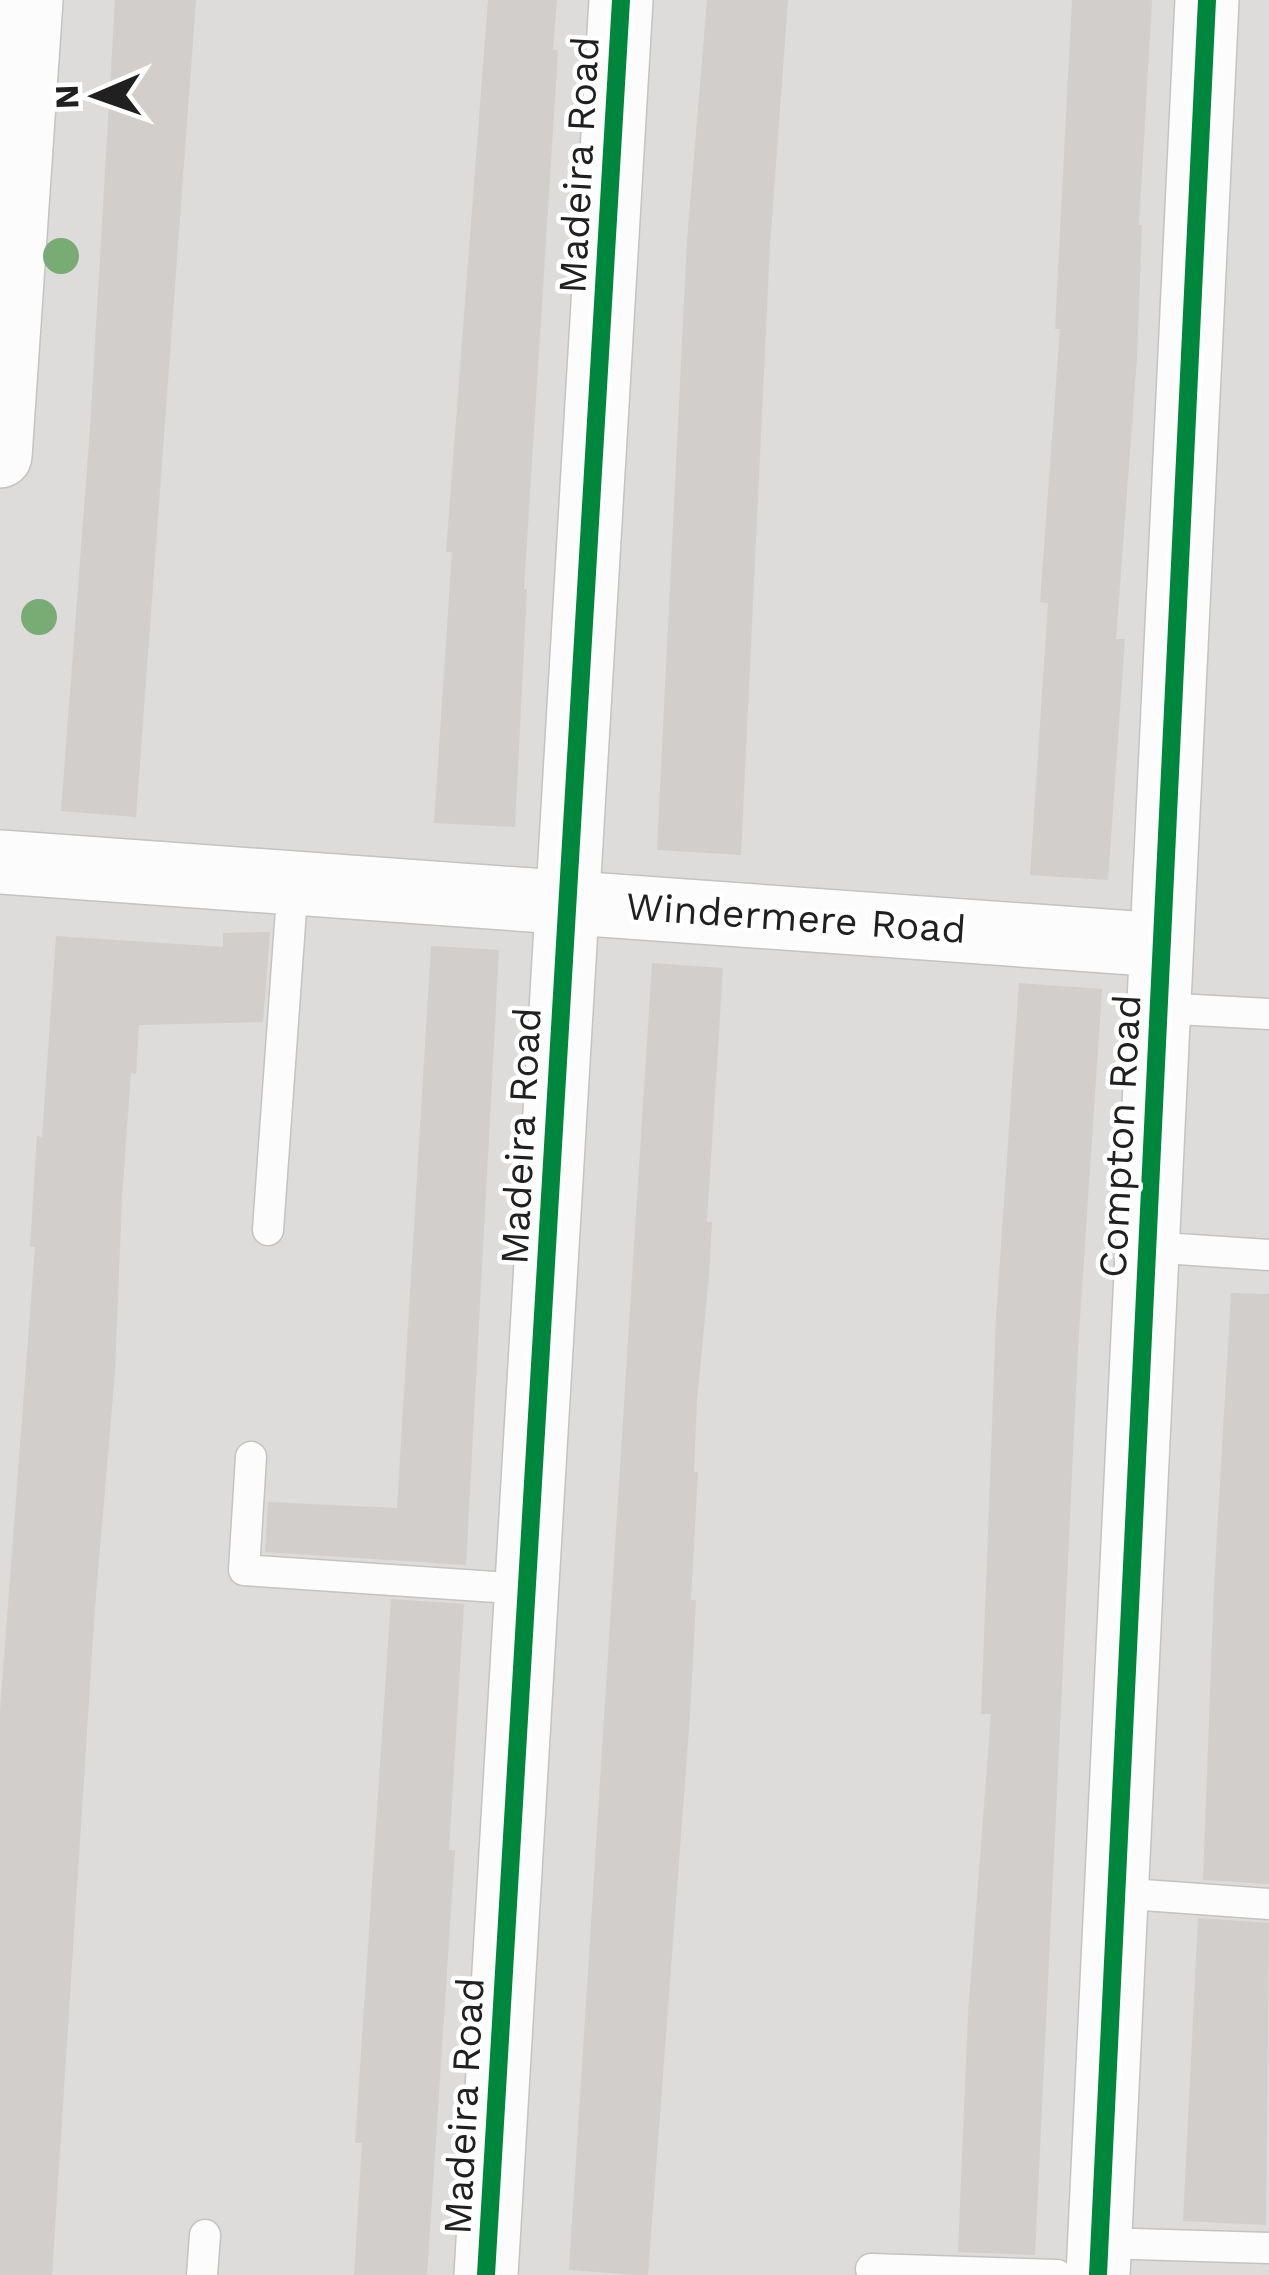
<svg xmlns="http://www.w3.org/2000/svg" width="1269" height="2275" font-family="'Work Sans',sans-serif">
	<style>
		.residential { fill: #dddcda }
		.building { fill: #d1cecc }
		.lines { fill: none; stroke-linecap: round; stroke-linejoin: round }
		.service-casing { stroke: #c4c3c1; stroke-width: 33 }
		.minor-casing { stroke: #c4c3c1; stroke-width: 66 }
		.service { stroke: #fcfcfc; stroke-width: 30 }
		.minor { stroke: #fcfcfc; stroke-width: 63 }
		.cycleway-casing { stroke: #fff; stroke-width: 26 }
		.cycleway { stroke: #00873e; stroke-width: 18 }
		.tree { fill: #78ac74 }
		.labels { text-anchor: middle; stroke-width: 9; stroke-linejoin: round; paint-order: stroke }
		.street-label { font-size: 39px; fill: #202020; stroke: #fff }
	</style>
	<rect width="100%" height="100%" fill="#eeece9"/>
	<path class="residential" d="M0,0H1269V2275H0Z"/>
	<path class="building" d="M115,0H196L136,817L61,811L90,429Z
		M488,0H557L553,50H558L524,589H527L515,827L434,823L452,552H446Z
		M707,0H788L770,245L741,855L657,850L687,240Z
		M1072,0H1152L1139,225H1142L1137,358L1116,639H1125L1108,880L1030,875L1048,603L1040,602L1060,329H1055Z
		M270,932L263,1022L139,1025L136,1074L131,1073L122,1197L115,1372L95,1607L52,2275H0V1711L35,1247H30L37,1136L42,1137L56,936L223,947V933Z
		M431,946L499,950L466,1565L265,1552L268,1502L397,1508Z
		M652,963L723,968L707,1222H712L709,1275L697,1401L694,1472H698L691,1600H696L690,1715L648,2275H638L569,2270Z
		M1019,983L1102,989L1078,1348L1035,2255L958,2252L968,2014L991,1714H981L987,1560L996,1318Z
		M1231,1293L1269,1294V1884L1203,1880L1214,1586Z
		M391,1599L464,1604L449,1850H455L427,2275H354L362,2143H355Z
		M1198,1918L1269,1923L1266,2225L1183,2221Z"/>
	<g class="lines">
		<g class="service-casing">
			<path id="service" d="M1158,1008L1269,1014
				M268,1230L293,882
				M1147,1247L1269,1255
				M251,1457L244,1570L526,1589
				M1116,1893L1269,1904
				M1100,2243L1269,2248
				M871,2269L1057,2275
				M202,2275L205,2235"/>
		</g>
		<g class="minor-casing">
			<path id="minor" d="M0,456L31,0
				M0,862L1161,945
				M486,2275L621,0
				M1098,2275L1207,0"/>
		</g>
		<use href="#service" class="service"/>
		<use href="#minor" class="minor"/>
		<g class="cycleway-casing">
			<path id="cycleway" d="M486,2275L621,0
				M1098,2275L1207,0"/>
		</g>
		<use href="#cycleway" class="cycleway"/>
	</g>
	<g class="tree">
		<circle cx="61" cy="256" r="18"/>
		<circle cx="39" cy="617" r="18"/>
	</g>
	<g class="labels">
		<g class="street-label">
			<text transform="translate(578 165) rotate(-87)" y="14">Madeira Road</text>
			<text transform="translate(796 917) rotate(4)" y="14">Windermere Road</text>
			<text transform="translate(520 1136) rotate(-87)" y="14">Madeira Road</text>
			<text transform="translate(1119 1136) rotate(-87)" y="14">Compton Road</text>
			<text transform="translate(463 2106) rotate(-87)" y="14">Madeira Road</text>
		</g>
	</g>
	<g transform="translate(96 96) rotate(268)" stroke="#ffffff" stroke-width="9" paint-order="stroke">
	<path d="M0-9L21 45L0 30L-21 45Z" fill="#202020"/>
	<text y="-18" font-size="33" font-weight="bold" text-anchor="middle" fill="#202020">N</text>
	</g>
</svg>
